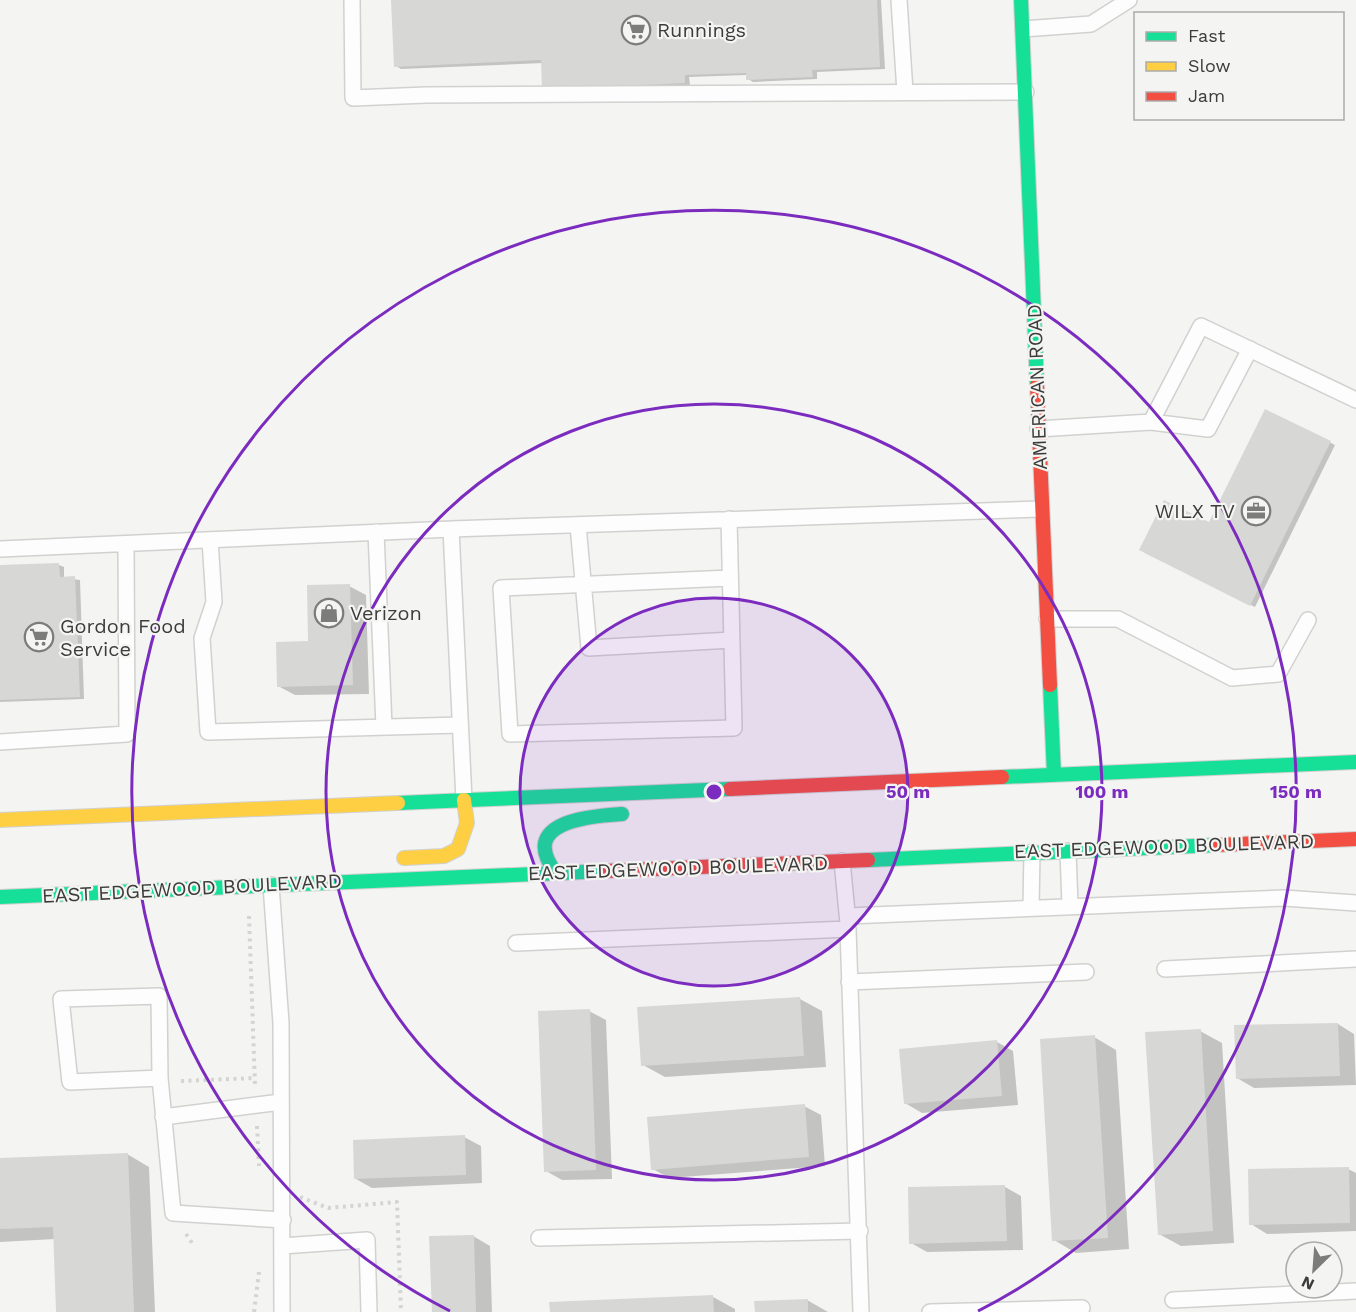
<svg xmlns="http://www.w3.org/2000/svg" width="1356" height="1312" font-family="'Work Sans',sans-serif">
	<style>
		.shadow { fill: #0003 }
		.building { fill: #d7d7d5 }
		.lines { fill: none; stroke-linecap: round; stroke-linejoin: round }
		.lane-casing { stroke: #d1d1d0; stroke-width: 18 }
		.fast-casing { stroke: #d1d1d0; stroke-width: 16 }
		.slow-casing { stroke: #d1d1d0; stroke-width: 16 }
		.jam-casing { stroke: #d1d1d0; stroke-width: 16 }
		.path { stroke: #d4d4d3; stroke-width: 4; stroke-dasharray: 3 4.5; stroke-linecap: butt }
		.lane { stroke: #fdfdfd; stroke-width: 15 }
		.fast { stroke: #16e098; stroke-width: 14 }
		.slow { stroke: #ffcf43; stroke-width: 14 }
		.jam { stroke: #f24e42; stroke-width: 14 }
		.ring { fill: none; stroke: #7b2cbf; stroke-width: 3 }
		.labels { text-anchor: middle; stroke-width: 4.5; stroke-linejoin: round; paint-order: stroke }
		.poi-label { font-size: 20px; fill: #3c3c3b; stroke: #f4f5f2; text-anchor: start }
		.street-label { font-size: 20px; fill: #3c3c3b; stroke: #f4f5f2 }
		.centre { fill: #7b2cbf; stroke: #f4f5f2; stroke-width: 3 }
		.ring-label { font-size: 18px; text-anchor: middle; font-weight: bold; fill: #7b2cbf; stroke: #f4f5f2; stroke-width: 4.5; stroke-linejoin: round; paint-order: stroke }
	</style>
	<rect width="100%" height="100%" fill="#f4f4f3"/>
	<path class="shadow" d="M393,0H881L885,69L817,72V79L753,82L748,79L747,75L689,77L690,85L549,92L543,63L401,69L396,66Z
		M1266,411L1335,445L1255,607L1145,553L1210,524Z
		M59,565L64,567V578L80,580L84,699L0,702V567Z
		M349,586L366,595L369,694L295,695L278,686Z
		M800,999L822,1011L826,1067L665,1077L643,1065Z
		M589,1011L606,1020L612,1179L562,1180L546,1171Z
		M1338,1024L1354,1034L1356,1085L1254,1088L1237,1078Z
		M1200,1031L1222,1043L1234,1243L1181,1246L1159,1234Z
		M1094,1037L1116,1050L1129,1249L1076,1253L1054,1240Z
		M997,1042L1013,1051L1018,1105L922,1113L905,1103Z
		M804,1106L821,1115L825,1166L669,1178L653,1169Z
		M464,1137L481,1146L482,1183L372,1188L356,1179Z
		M127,1154L149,1167L155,1312H58L55,1239L0,1242V1159Z
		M1348,1169L1356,1173V1231L1267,1234L1251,1224Z
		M1005,1187L1021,1196L1023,1250L927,1252L911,1243Z
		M473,1236L490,1246L492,1312H433Z
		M713,1297L735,1309V1312H551V1304Z
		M807,1300L828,1312H756Z"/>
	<path class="building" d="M391,0H877L880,67L812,70L813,77L746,80V73L685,75V83L542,90L541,60L394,67Z
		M1265,409L1331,441L1250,606L1139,550L1164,500L1209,522Z
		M59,563L60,577L75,576L80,697L0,700V565Z
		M350,584L353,685L277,687L276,642L308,641L307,585Z
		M800,997L804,1056L641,1066L637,1007Z
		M590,1009L596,1170L544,1172L538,1011Z
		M1338,1023L1340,1076L1236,1079L1234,1025Z
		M1201,1029L1213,1231L1158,1235L1145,1032Z
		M1095,1035L1108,1238L1052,1241L1040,1039Z
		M997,1040L1002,1096L904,1104L899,1049Z
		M805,1104L809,1157L651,1170L647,1117Z
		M465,1135L466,1175L354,1179L353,1140Z
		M128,1153L134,1312H56L53,1227L0,1229V1158Z
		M1349,1167L1350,1223L1249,1225L1248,1169Z
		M1005,1185L1007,1241L909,1244L908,1187Z
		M474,1235L476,1312H432L429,1236Z
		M713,1295L714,1312H550L549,1302Z
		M808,1299V1312H755L754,1301Z"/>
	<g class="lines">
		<g class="lane-casing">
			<path id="lane" d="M352,0L353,98L426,95L1026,92
				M899,0L905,92
				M1023,29L1091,24L1129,0
				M1151,422L1208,429L1250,349
				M1038,429L1151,422L1201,326L1356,400
				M729,519L734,728L510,734L501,588L730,578
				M578,525L589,648L732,640
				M451,529L464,800
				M376,532L384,727
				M210,540L214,602L202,638L208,732L460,725
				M0,549L451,529L1041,509
				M1047,619H1118L1232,678L1278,674L1308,620
				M0,742L127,734L126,544
				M1068,851L1070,905
				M842,861L848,923
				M271,885L281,1023L282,1312
				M1031,907L1032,852
				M848,916L1284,898L1356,903
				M516,943L848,929L861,1312
				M1165,969L1356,959
				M849,982L1086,972
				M160,1078L70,1082L61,999L159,996L160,1078L173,1213L283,1220
				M163,1117L281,1102
				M539,1238L860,1231
				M282,1246L367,1240L369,1312
				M1173,1300L1356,1291
				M930,1312L1082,1308"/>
		</g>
		<g class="fast-casing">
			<path id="fast" d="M1021,0L1037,385
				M1050,685L1054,775
				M1002,777L1356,762
				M398,803L730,789
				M868,860L1217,845
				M556,873C517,822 589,816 622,814
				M0,897L606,871"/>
		</g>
		<g class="slow-casing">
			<path id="slow" d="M0,820L398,803
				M404,858L444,856L458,849L467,823L464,800"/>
		</g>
		<g class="jam-casing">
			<path id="jam" d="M1037,385L1050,685
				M730,789L1002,777
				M1217,845L1356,839
				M606,871L868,860"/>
		</g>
		<path class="path" d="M249,916L255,1085
			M181,1081L255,1078
			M257,1126L259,1166
			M300,1197L328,1208L397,1202L401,1312
			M186,1234L194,1246
			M254,1312L259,1272"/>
		<use href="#lane" class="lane"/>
		<use href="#fast" class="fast"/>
		<use href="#slow" class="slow"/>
		<use href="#jam" class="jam"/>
	</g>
	<circle cx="714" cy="792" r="194" fill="#7b2cbf" fill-opacity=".12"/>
	<g class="ring">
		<circle cx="714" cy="792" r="194"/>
		<circle cx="714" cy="792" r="388"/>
		<path d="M450 1311A582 582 0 1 1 978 1311"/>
	</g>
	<defs>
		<g id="supermarket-ring" transform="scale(1.5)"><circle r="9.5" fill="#f4f5f2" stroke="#7c7c7b" stroke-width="1.5"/><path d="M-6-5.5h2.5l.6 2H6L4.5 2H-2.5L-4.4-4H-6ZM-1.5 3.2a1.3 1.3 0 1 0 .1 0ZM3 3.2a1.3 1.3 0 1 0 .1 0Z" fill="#7c7c7b"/></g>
		<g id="office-ring" transform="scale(1.5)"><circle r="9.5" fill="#f4f5f2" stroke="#7c7c7b" stroke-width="1.5"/><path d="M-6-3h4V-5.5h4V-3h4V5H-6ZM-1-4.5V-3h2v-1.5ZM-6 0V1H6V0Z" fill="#7c7c7b"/></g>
		<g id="shop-ring" transform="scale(1.5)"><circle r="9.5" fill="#f4f5f2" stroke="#7c7c7b" stroke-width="1.5"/><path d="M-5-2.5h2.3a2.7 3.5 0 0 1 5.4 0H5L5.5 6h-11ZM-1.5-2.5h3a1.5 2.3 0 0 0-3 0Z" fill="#7c7c7b"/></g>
	</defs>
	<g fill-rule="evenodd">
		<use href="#supermarket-ring" x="636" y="30"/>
		<use href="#office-ring" x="1256" y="511"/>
		<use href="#shop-ring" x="329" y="613"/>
		<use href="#supermarket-ring" x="39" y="637"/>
	</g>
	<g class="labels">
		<g class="poi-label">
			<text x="657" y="37">Runnings</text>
			<text x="1235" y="518" text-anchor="end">WILX TV</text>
			<text x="350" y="620">Verizon</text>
			<text x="60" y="633">Gordon Food<tspan x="60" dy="23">Service</tspan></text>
		</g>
		<g class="street-label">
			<text transform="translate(1037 387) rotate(-92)" y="7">AMERICAN ROAD</text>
			<text transform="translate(1164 846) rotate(-2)" y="7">EAST EDGEWOOD BOULEVARD</text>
			<text transform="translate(678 868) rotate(-2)" y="7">EAST EDGEWOOD BOULEVARD</text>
			<text transform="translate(192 888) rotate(-3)" y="7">EAST EDGEWOOD BOULEVARD</text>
		</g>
	</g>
	<circle cx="714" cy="792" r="9" class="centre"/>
	<g class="ring-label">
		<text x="908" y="798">50 m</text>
		<text x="1102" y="798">100 m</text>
		<text x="1296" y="798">150 m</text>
	</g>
	<rect x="1134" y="12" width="210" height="108" fill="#f4f5f2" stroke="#aaaba9" stroke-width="1.5"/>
	<rect x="1146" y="32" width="30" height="9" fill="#16e098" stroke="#aaaba9" stroke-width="1.5"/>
	<text x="1188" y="42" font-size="18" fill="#3c3c3b">Fast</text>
	<rect x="1146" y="62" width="30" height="9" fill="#ffcf43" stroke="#aaaba9" stroke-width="1.5"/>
	<text x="1188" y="72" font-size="18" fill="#3c3c3b">Slow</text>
	<rect x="1146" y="92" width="30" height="9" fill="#f24e42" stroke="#aaaba9" stroke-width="1.5"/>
	<text x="1188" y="102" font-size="18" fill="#3c3c3b">Jam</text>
	<g transform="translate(1314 1270) rotate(205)"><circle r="28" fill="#f4f5f2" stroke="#aaaba9" stroke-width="1.5"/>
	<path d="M0-4.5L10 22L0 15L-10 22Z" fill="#7c7c7b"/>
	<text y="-9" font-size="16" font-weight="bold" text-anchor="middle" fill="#3c3c3b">N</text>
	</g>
</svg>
